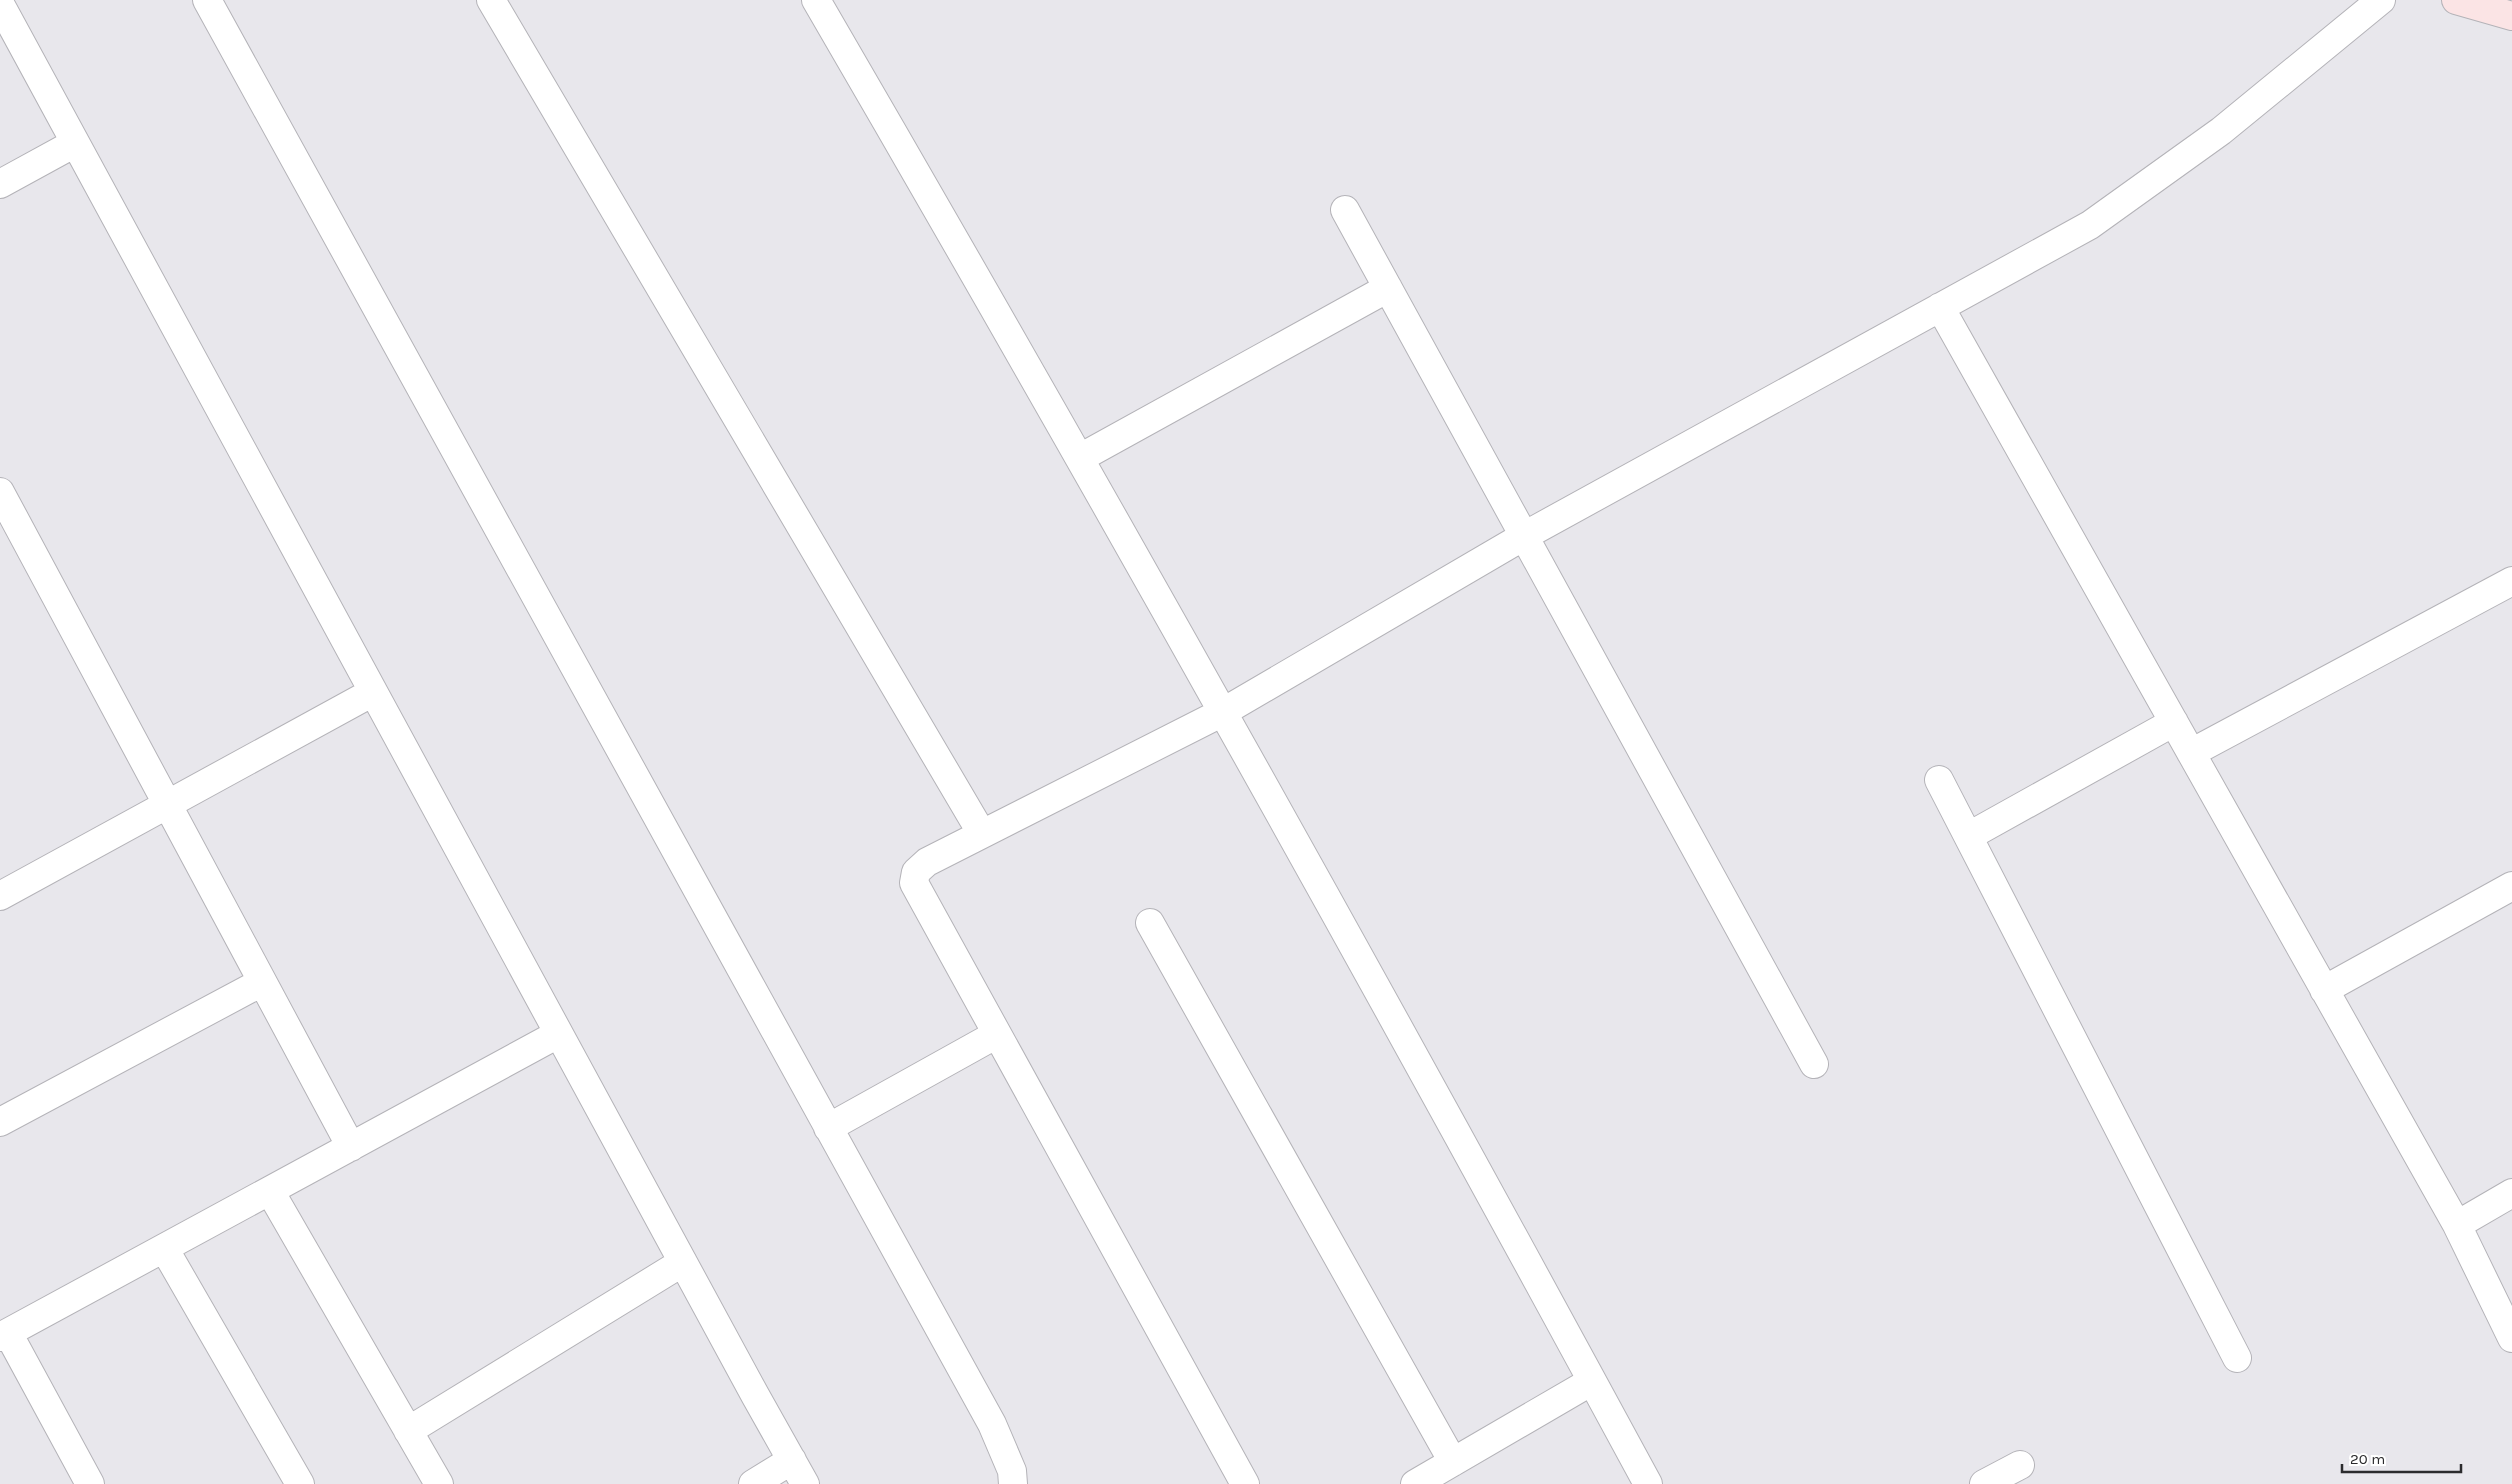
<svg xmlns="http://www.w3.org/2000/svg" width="2512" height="1484" font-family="Karla,sans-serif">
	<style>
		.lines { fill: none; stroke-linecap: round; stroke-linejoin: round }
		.minor-casing { stroke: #b4b3b8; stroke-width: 30 }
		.secondary-casing { stroke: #b4b3b8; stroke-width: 30 }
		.minor { stroke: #fff; stroke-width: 28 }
		.secondary { stroke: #fbe4e5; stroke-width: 28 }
	</style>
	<rect width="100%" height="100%" fill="#e8e7ec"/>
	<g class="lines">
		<g class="minor-casing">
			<path id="minor" d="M207,0L992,1424L1012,1471L1013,1484
				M491,0L982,834
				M816,0C1101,490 1378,985 1648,1484
				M0,4L755,1395L805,1484
				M0,184L75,143
				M1345,210L1814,1064
				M1940,307L2457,1225L2512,1338
				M1080,458L1388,288
				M0,492L351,1147
				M2191,753L2512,581
				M1939,780L2237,1358
				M1969,836L2174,722
				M0,896L373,692
				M1150,923L1453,1462
				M2324,990L2512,886
				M0,1122L262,982
				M828,1128L997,1034
				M270,1191L439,1484
				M2457,1225L2512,1193
				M164,1248L300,1484
				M8,1333L90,1484
				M0,1337L558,1034
				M408,1431L683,1262
				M753,1484L792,1460
				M1245,1484L914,883L916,872L927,862L1223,712L1524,536L2090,225L2221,131L2381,0
				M1415,1484L1592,1381
				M1984,1484L2020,1465"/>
		</g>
		<g class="secondary-casing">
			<path id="secondary" d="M2456,0L2512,16"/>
		</g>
		<use href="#minor" class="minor"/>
		<use href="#secondary" class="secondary"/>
	</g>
	<path d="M2342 1464v8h119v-8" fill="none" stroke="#2b2b2d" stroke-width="2.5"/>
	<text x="2350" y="1464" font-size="15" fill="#2b2b2d" stroke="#ffffff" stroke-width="4" paint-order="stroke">20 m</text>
</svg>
